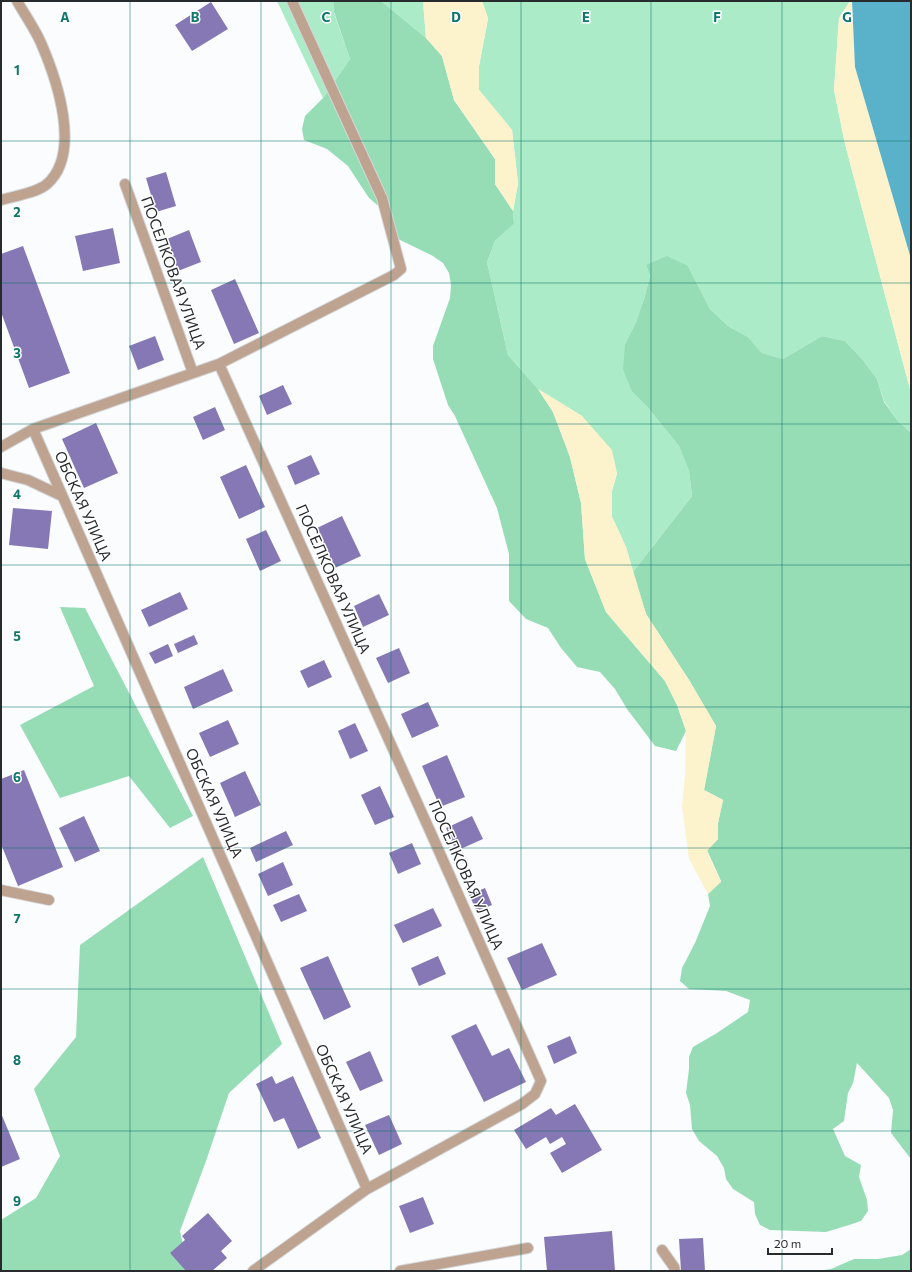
<svg xmlns="http://www.w3.org/2000/svg" width="912" height="1272" font-family="Commissioner,sans-serif">
	<style>
		.green { fill: #acebc7 }
		.forest { fill: #96ddb5 }
		.sand { fill: #fcf2cc }
		.water { fill: #59b2c9 }
		.building { fill: #8678b4 }
		.lines { fill: none; stroke-linecap: round; stroke-linejoin: round }
		.service-casing { stroke: #d4d6d9; stroke-width: 12 }
		.minor-casing { stroke: #d4d6d9; stroke-width: 12 }
		.service { stroke: #bea490; stroke-width: 10 }
		.minor { stroke: #bea490; stroke-width: 10 }
		.grid { fill: none; stroke: #0f766e; stroke-width: 1; stroke-opacity: 0.55 }
		.labels { text-anchor: middle; stroke-width: 3; stroke-linejoin: round; paint-order: stroke }
		.street-label { font-size: 15px; fill: #282b2e; stroke: #fff }
		.grid-label { font-size: 13px; text-anchor: middle; font-weight: bold; fill: #0f766e; stroke: #fff; stroke-width: 3; stroke-linejoin: round; paint-order: stroke }
	</style>
	<rect width="100%" height="100%" fill="#fafcfe"/>
	<path class="green" d="M277,1H333L334,13L350,59L323,98Z
		M381,1H423L426,38Z
		M482,1H850L839,18L834,90L845,144L911,393V433L898,421L884,401L877,379L863,360L845,341L822,336L783,359L762,353L748,337L728,326L710,309L688,266L646,265L650,276L644,299L636,322L625,344L632,392L649,409L679,446L689,471L692,496L633,572L626,547L612,517V491L617,473L582,416L538,389L508,355L487,262L495,241L514,224L513,211L518,183L512,130L479,90V66L488,19Z"/>
	<path class="forest" d="M333,1H381L426,38L442,56L454,100L495,159V184L513,211L514,224L495,241L487,262L508,355L538,389L553,412L570,457L581,503L585,559L606,612L665,681L677,705L686,731L676,751L655,746L627,709L615,689L600,672L577,667L561,648L548,628L526,619L509,601V554L497,508L455,416L448,405L433,359V346L450,298L451,285L449,273L443,263L433,256L396,238L388,214L369,198L348,166L327,149L304,140L302,129L305,116L323,98L350,59L334,12Z
		M667,256L688,266L710,309L728,326L748,337L762,353L783,359L822,336L845,341L863,360L877,379L884,402L898,421L911,433V1159L891,1133L893,1110L889,1098L857,1063L853,1083L848,1093L844,1121L833,1129L845,1156L861,1165L859,1177L867,1200L868,1211L861,1221L849,1225L826,1232L770,1230L760,1225L755,1214L754,1202L733,1189L726,1179L724,1168L717,1156L699,1141L692,1129L690,1105L686,1093L689,1069V1057L693,1047L717,1033L748,1012L750,1000L726,991L689,989L680,981L682,968L695,943L710,906L708,894L721,881L707,850L718,839V823L723,800L704,790L716,726L689,680L646,614L633,572L692,496L689,471L679,446L649,409L632,392L623,369L625,344L636,322L644,299L650,276L646,265Z
		M60,607L85,608L193,816L170,828L129,776L60,798L20,725L94,686Z
		M203,857L282,1044L229,1093L206,1161L180,1231L189,1271H1V1220L36,1198L60,1156L34,1089L76,1037L80,945Z
		M911,1249V1271H817L831,1269L854,1259H878L902,1255Z"/>
	<path class="sand" d="M423,1H482L488,18L479,66V90L512,130L518,183L513,211L495,184V159L454,100L442,56L426,38Z
		M850,1H852L855,67L911,259V393L845,144L834,90L839,18Z
		M538,389L582,416L612,450L617,473L612,491V517L626,547L646,614L689,680L716,726L704,790L723,800L718,823V839L707,851L721,882L708,894L689,859L682,807L685,775L686,731L677,705L665,681L606,612L585,559L581,503L570,457L553,412Z"/>
	<path class="water" d="M852,1H911V259L855,67Z"/>
	<path class="building" d="M211,2L228,29L192,51L175,25Z
		M166,172L176,206L156,212L146,178Z
		M113,228L120,263L83,271L75,236Z
		M189,230L201,262L178,271L167,239Z
		M23,246L70,373L29,388L1,312V254Z
		M235,279L259,333L234,344L211,290Z
		M155,336L164,360L138,370L129,346Z
		M283,385L292,404L267,415L259,396Z
		M215,407L225,430L203,440L193,417Z
		M96,423L118,473L84,488L62,439Z
		M311,455L320,474L295,485L287,466Z
		M246,465L265,507L239,519L220,477Z
		M13,508L52,511L48,549L9,545Z
		M342,516L361,556L335,568L317,528Z
		M266,530L281,561L260,571L246,539Z
		M180,592L188,609L149,627L141,610Z
		M379,594L389,615L363,627L354,606Z
		M194,635L198,644L178,653L174,644Z
		M168,644L173,656L155,664L149,653Z
		M399,648L410,673L388,683L376,658Z
		M324,660L332,677L308,688L300,671Z
		M223,669L233,691L193,709L184,687Z
		M428,702L439,726L412,738L401,714Z
		M228,720L239,744L210,757L199,733Z
		M355,723L368,751L350,759L338,731Z
		M447,755L465,797L440,807L422,766Z
		M24,770L63,867L18,886L1,844V779Z
		M245,771L261,805L235,817L220,783Z
		M380,786L394,817L375,825L361,795Z
		M84,816L100,851L75,862L59,828Z
		M472,816L483,839L456,851L446,828Z
		M286,831L293,845L256,862L250,848Z
		M412,843L421,864L398,874L389,853Z
		M283,862L293,885L268,896L258,874Z
		M485,888L492,905L477,911L469,895Z
		M299,894L307,911L281,922L273,905Z
		M433,908L442,926L403,943L394,925Z
		M542,943L557,975L522,990L507,958Z
		M328,956L351,1007L324,1020L300,968Z
		M438,956L446,974L419,986L411,968Z
		M476,1024L492,1056L509,1048L526,1082L484,1102L451,1036Z
		M570,1036L577,1053L554,1064L547,1046Z
		M370,1051L383,1081L360,1091L346,1062Z
		M272,1076L276,1084L293,1076L321,1138L298,1149L284,1118L274,1122L256,1084Z
		M575,1104L602,1150L562,1173L550,1153L566,1144L562,1137L550,1144L546,1137L526,1149L514,1130L551,1108L556,1115Z
		M1,1113L20,1159L1,1167Z
		M389,1115L402,1144L379,1155L365,1125Z
		M423,1197L434,1224L410,1233L399,1206Z
		M208,1213L232,1241L221,1251L227,1258L212,1271H186L170,1253L185,1240L182,1236Z
		M612,1231L615,1271H547L544,1237Z
		M703,1238L705,1271H681L679,1239Z"/>
	<g class="lines">
		<g class="service-casing">
			<path id="service" d="M1,890L49,900
				M662,1250L674,1267L675,1271
				M400,1271L528,1248"/>
		</g>
		<g class="minor-casing">
			<path id="minor" d="M125,184L193,373
				M1,200C14,196 37,193 47,184C82,153 57,80 41,43C35,29 25,15 17,1
				M219,364L430,831L541,1081L535,1094L522,1104L367,1189L253,1271
				M33,429L367,1189
				M1,447L33,429L219,364L394,275L401,269L382,198L292,1
				M1,473L28,480L62,496"/>
		</g>
		<use href="#service" class="service"/>
		<use href="#minor" class="minor"/>
	</g>
	<path class="grid" d="M130,1V1271M261,1V1271M391,1V1271M521,1V1271M651,1V1271M782,1V1271M1,141H911M1,283H911M1,424H911M1,565H911M1,707H911M1,848H911M1,989H911M1,1131H911"/>
	<g class="labels">
		<g class="street-label">
			<text transform="translate(173 273) rotate(70)" y="5">ПОСЕЛКОВАЯ УЛИЦА</text>
			<text transform="translate(83 506) rotate(66)" y="5">ОБСКАЯ УЛИЦА</text>
			<text transform="translate(333 579) rotate(66)" y="5">ПОСЕЛКОВАЯ УЛИЦА</text>
			<text transform="translate(214 803) rotate(66)" y="5">ОБСКАЯ УЛИЦА</text>
			<text transform="translate(466 875) rotate(66)" y="5">ПОСЕЛКОВАЯ УЛИЦА</text>
			<text transform="translate(344 1099) rotate(66)" y="5">ОБСКАЯ УЛИЦА</text>
		</g>
	</g>
	<g class="grid-label">
		<text x="65" y="22">A</text>
		<text x="195" y="22">B</text>
		<text x="326" y="22">C</text>
		<text x="456" y="22">D</text>
		<text x="586" y="22">E</text>
		<text x="717" y="22">F</text>
		<text x="847" y="22">G</text>
		<text x="17" y="75">1</text>
		<text x="17" y="217">2</text>
		<text x="17" y="358">3</text>
		<text x="17" y="499">4</text>
		<text x="17" y="641">5</text>
		<text x="17" y="782">6</text>
		<text x="17" y="923">7</text>
		<text x="17" y="1065">8</text>
		<text x="17" y="1206">9</text>
	</g>
	<rect width="912" height="1272" fill="none" stroke="#282b2e" stroke-width="4"/>
	<path d="M768 1248v6h64v-6" fill="none" stroke="#282b2e" stroke-width="2"/>
	<text x="774" y="1248" font-size="12" fill="#282b2e" stroke="#ffffff" stroke-width="3" paint-order="stroke">20 m</text>
</svg>
